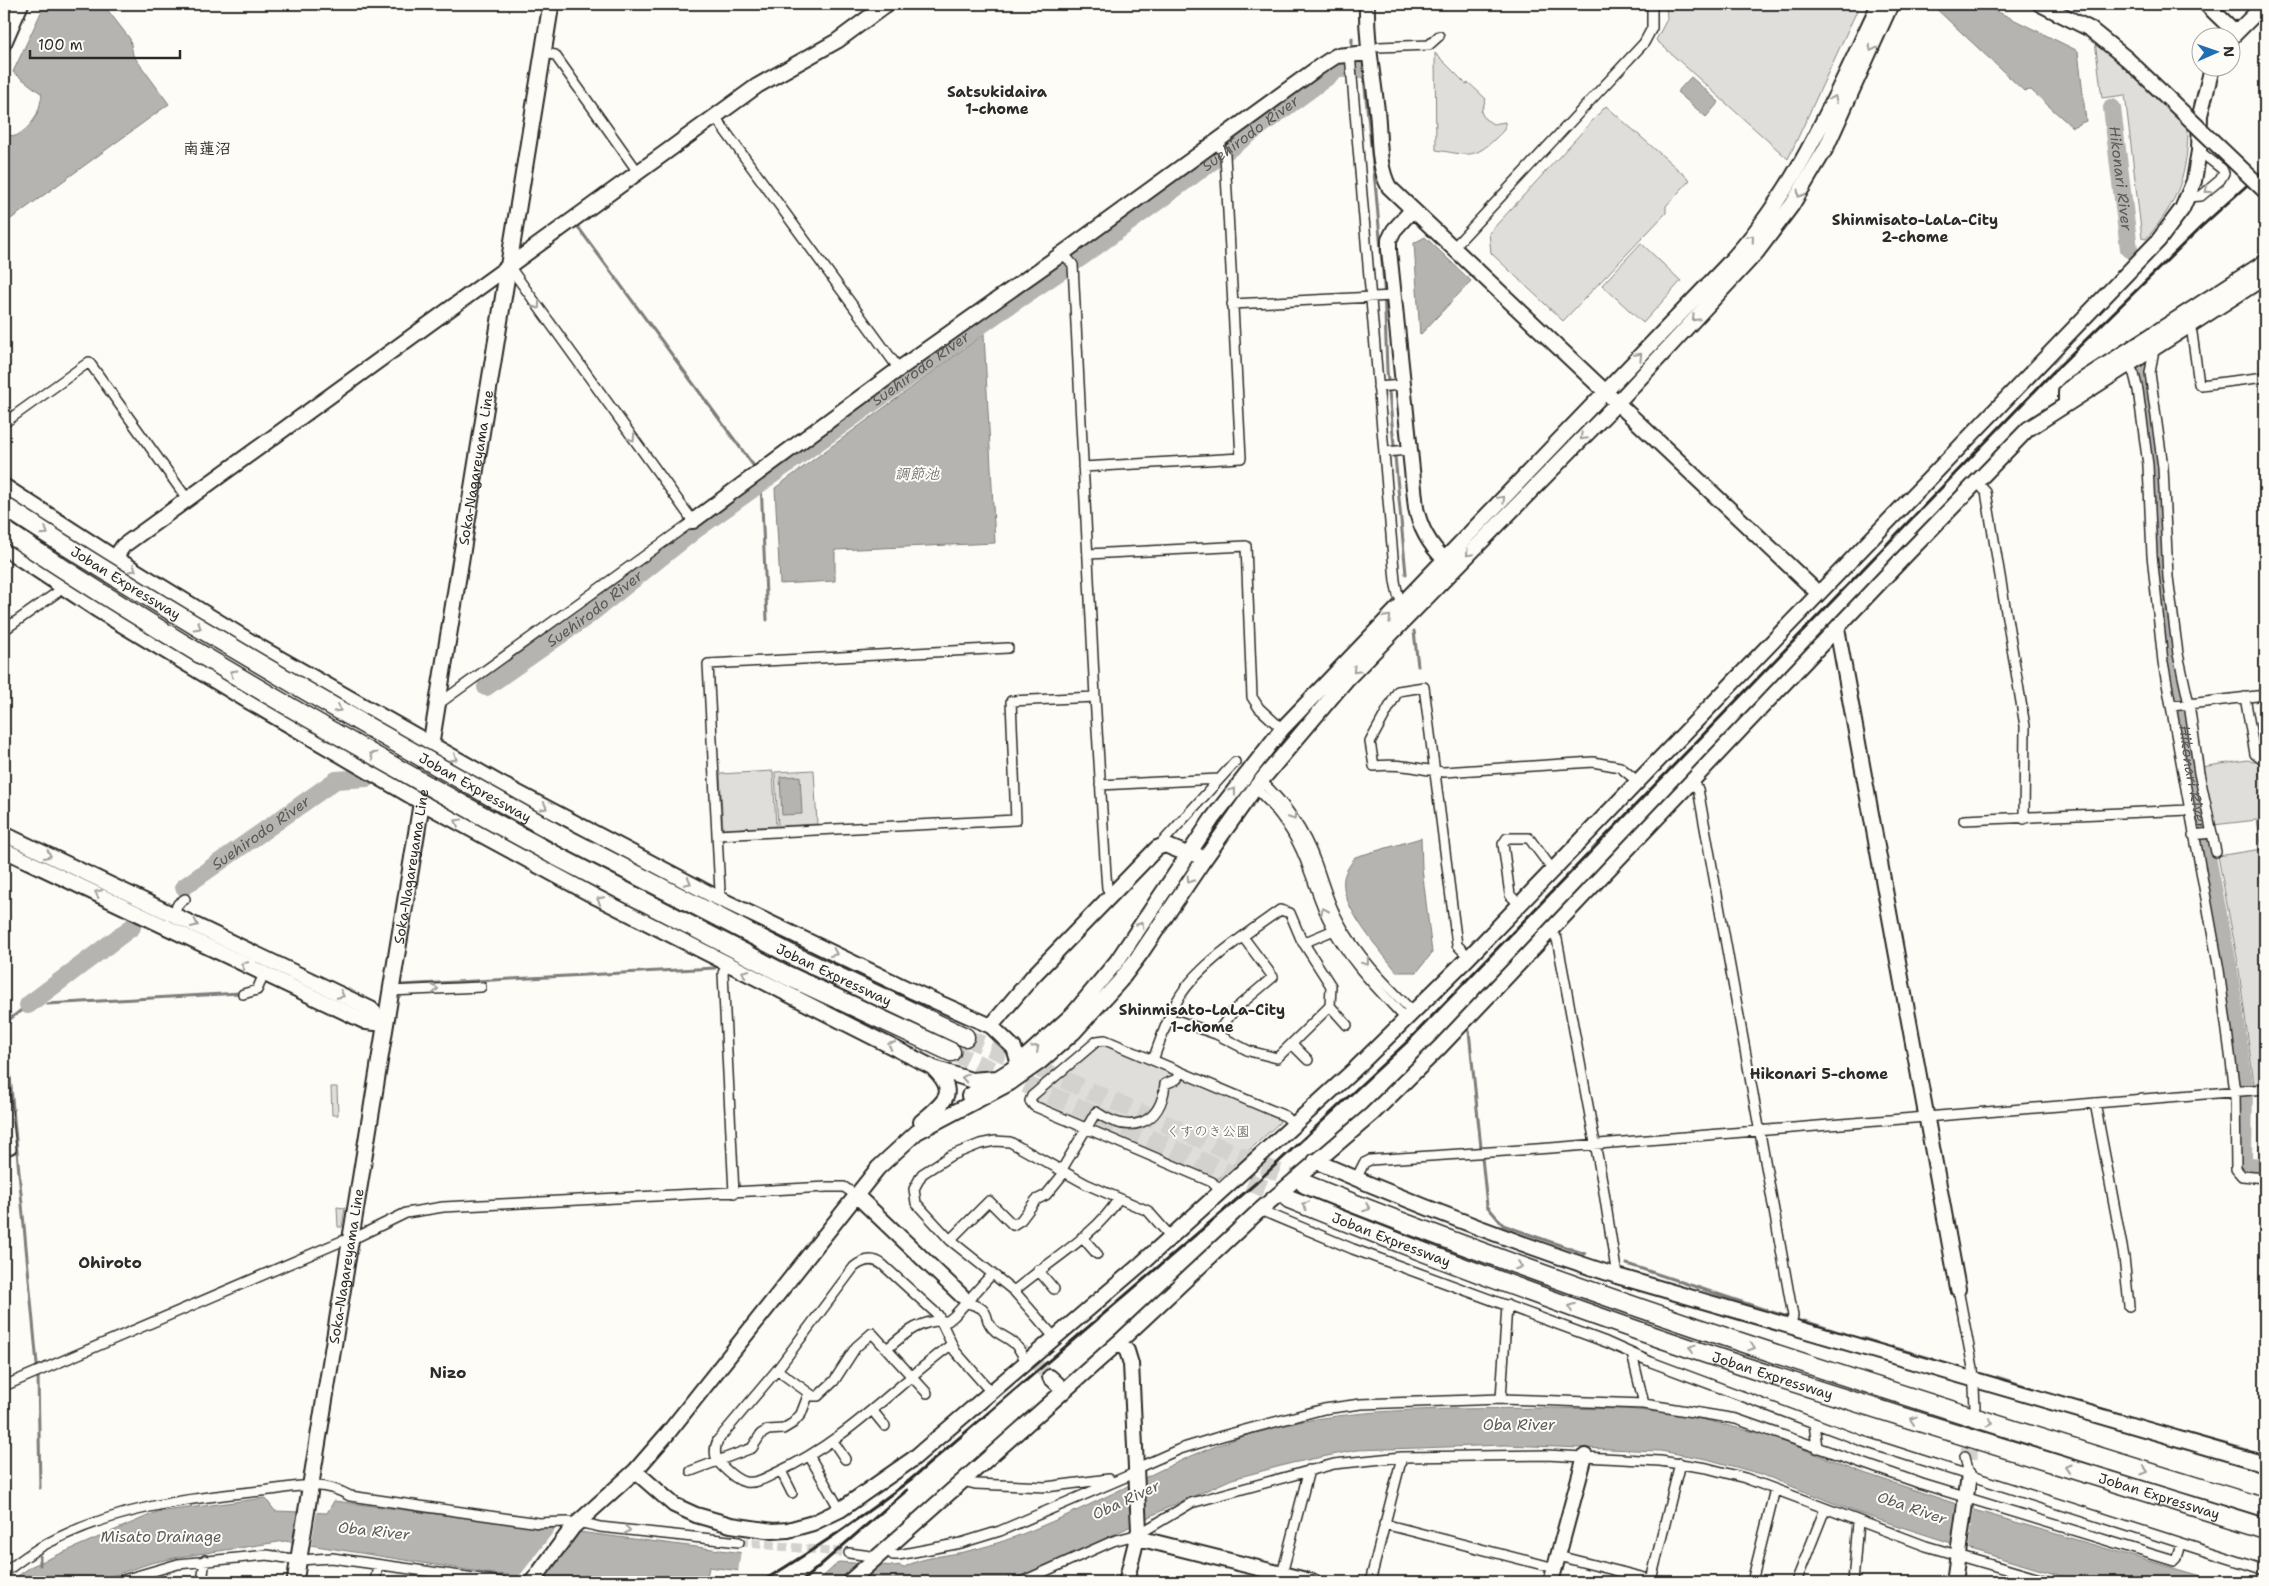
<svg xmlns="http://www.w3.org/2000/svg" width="2269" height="1586" font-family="'Shantell Sans','Klee One',sans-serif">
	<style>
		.green { fill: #dfdeda; stroke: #858482 }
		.water { fill: #b5b4b1; stroke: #7e7d7b }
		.pier { fill: #fdfcf7 }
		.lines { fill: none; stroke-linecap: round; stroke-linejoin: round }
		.stream { stroke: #7e7d7b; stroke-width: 3 }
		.river { stroke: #b5b4b1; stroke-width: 18 }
		.street-tunnel { stroke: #d3d2ce; stroke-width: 9; stroke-dasharray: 9 4.5; stroke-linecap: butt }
		.secondary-tunnel { stroke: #d3d2ce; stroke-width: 14; stroke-dasharray: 14 7; stroke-linecap: butt }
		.highway-tunnel { stroke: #d3d2ce; stroke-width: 18; stroke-dasharray: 18 9; stroke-linecap: butt }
		.street-casing { stroke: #2b2b2b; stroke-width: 12 }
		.secondary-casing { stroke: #2b2b2b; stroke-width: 18 }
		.primary-casing { stroke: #2b2b2b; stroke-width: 19 }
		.highway-casing { stroke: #2b2b2b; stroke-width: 21 }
		.street { stroke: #fdfcf7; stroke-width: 9 }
		.secondary { stroke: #fdfcf7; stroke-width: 14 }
		.primary { stroke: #fdfcf7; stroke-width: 15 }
		.highway { stroke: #fdfcf7; stroke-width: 18 }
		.rail { stroke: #2b2b2b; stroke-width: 3 }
		.secondary-bridge-casing { stroke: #2b2b2b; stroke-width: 18; stroke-linecap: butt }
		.highway-bridge-casing { stroke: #2b2b2b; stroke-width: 21; stroke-linecap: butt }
		.secondary-bridge { stroke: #fdfcf7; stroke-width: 14 }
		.highway-bridge { stroke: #fdfcf7; stroke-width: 18 }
		.oneway { stroke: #9e9e9b }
		.labels { text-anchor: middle; stroke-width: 4; stroke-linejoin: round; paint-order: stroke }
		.street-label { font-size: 14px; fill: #2b2b2b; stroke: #fdfcf7 }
		.park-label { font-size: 14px; fill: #585857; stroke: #fdfcf7 }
		.neighbourhood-label { font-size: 15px; font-weight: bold; fill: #2b2b2b; stroke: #fdfcf7 }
		.water-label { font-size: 15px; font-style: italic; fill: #5b5b5a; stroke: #fdfcf7 }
		.quarter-label { font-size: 16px; font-weight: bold; fill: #2b2b2b; stroke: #fdfcf7 }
	</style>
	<rect width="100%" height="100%" fill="#fdfcf7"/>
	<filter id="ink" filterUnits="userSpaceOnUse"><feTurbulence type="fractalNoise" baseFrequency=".02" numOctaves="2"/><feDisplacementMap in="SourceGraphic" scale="10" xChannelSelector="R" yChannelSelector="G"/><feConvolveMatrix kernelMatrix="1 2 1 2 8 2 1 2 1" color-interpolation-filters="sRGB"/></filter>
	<g filter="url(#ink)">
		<path class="green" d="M1666,4H1860L1788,159L1656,40L1667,19Z
			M2095,41L2112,52L2188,124C2188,174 2179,201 2146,239L2142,238L2125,95L2102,98Z
			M1435,53L1466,84L1469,83L1486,99L1481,112L1485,119L1493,124L1505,122C1506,130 1501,133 1496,138C1473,161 1465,154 1436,150Z
			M1606,106L1690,180L1666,206V213L1563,321L1491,253L1489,233Z
			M1641,243L1681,281L1643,323L1602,285Z
			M2248,760L2253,762L2265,761V1083L2254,1084L2238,963L2218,856L2262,849L2257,820L2213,825L2201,767Z
			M814,770L817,824L778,826L775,772Z
			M773,771L776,826L723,829L720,774Z
			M1104,1045L1279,1118L1280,1122L1218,1179L1037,1102V1097L1099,1046Z
			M331,1087H337L338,1115H332Z
			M337,1207L345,1208L342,1227H338Z"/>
		<path class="water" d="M45,4H103L130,39L133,55L169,104L4,224V131L8,135L16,136C34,125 39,114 42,94L13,72Z
			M1931,4H1982L2078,51L2086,121L2072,127L2031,90L2024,91Z
			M1691,77L1719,102L1706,117L1677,92Z
			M1425,237L1471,281L1420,335L1414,243Z
			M984,334L995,543L835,550V581L780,584L775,488Z
			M800,776L802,814L782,815L780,777Z
			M1421,838L1422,868L1432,953L1417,972H1397C1381,951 1339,906 1344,878C1345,871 1351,864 1355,857Z
			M1541,1408L1627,1409L1685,1415L1770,1436L1864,1473L1974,1510L2221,1582H2082L1970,1549L1858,1513L1761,1474L1707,1459L1660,1451L1506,1445L1357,1450L1292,1463L1232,1479L1167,1508L1063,1560L1007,1582H817L839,1562L895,1566L899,1565L903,1568C922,1556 950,1556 972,1550C994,1545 1016,1537 1037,1528C1107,1500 1172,1459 1244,1436C1341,1405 1441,1410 1541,1408Z
			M265,1498L275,1511L327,1513L334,1501L744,1553L741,1571L709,1567L706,1582H550L518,1576L486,1573L285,1541L179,1557L151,1563L94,1582H9L32,1566L157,1512Z"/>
		<path class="pier" d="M1145,1474L1147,1521L1130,1530L1129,1482Z
			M1956,1501L1974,1507L1968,1552L1950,1546Z
			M298,1509L317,1510L311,1547L292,1545Z
			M558,1526L582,1529L543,1582L518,1578Z
			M741,1550L746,1553L744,1571L741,1573H738Z"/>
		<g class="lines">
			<path class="stream" d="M1352,38V44
				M1363,69L1376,192L1384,285L1387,370L1406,574
				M578,227L756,469
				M761,482L767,620
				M1414,631L1418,666
				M400,985L715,968
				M29,1004L5,1023L38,1375L40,1488
				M47,1004L240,993
				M1469,1031L1487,1206L1503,1225L1585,1254
				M1627,1264L1766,1310
				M1772,1312L1788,1317
				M1804,1321L1845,1334
				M1862,1338L1877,1343
				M1892,1347L1933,1359
				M1997,1377L2034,1389
				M2057,1396L2131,1417
				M2181,1432L2247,1450
				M40,1565V1556"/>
			<g class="river">
				<path id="s1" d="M2112,108L2129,249"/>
				<path id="s2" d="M2142,367L2155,457L2158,548L2172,659L2181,699L2189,764L2228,965L2244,1083L2243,1161L2249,1166L2265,1167"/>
				<path id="s3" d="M486,687L589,615L694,531L998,313L1083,256L1338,69H1363"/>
				<path id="s4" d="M184,887L336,780L367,778"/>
				<path d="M28,1005L132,927"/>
			</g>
			<path class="street-tunnel" d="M1965,1456L1968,1404
				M1973,1459L1975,1415
				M739,1542L849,1553"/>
			<path class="secondary-tunnel" d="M1021,1350L1050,1377"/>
			<path class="highway-tunnel" d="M965,1037L1305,1184
				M951,1052L1289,1199"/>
			<g class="street-casing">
				<path id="street" d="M1379,47L1429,45L1439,36
					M544,53L555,55L638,172
					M1350,54L1395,581L1398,595L1403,602
					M715,117L899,369
					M2188,197L2201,196L2220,180L2224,173L2222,169L2199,151
					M1454,247L1644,43L1652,28V4
					M1063,253L1073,265L1095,697
					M1232,304L1393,296
					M2189,327L2192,333L2199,384L2201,385L2265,377
					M2154,349L2150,373L2163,467L2168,577L2178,654L2189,704L2199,773L2216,852
					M2128,364L2134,374L2138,390L2148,465L2152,555L2163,662L2219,970L2235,1092L2236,1169L2242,1176L2265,1178
					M1378,387L1402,385
					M4,423L89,362L188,500
					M1385,452L1409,450
					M1083,467L1241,458L1225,155L1216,142
					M1977,482L1986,492L2025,726L2024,819
					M1088,554L1246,546L1252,697L1259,708L1282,729
					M4,630L110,555
					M2245,697L2255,754L2260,758L2265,757
					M437,705L693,521L509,266
					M2172,706L2265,695
					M1261,781C1286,804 1304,831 1316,863C1323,882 1328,902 1338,920C1356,955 1385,984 1413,1012
					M389,783L416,736
					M1691,783L1698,789L1793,1316L1790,1327
					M1100,785L1219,779
					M1255,788C1281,811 1298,837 1309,870C1316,888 1321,906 1330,923C1348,960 1378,989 1406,1019
					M1964,820L2189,810
					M717,835L1016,820L1011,701L1095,697L1106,875L1107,888L1112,895
					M2193,835L2211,833
					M1159,846L1235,762
					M718,898L720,891L708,664L1008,648
					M1519,904L1510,895L1503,844L1507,838H1529L1552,869
					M173,914L178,904L185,899
					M1550,932L1557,939L1603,1186L1617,1276
					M1303,943L1334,930
					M1469,957L1457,945L1424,687L1398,691L1370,742L1374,766C1402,763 1416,769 1444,772L1593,762L1620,767L1637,781
					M727,964L723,973L734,1193
					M390,991L481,987
					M243,994L257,990L264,974
					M1330,1006L1347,1025
					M1216,1034L1235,1009L1273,977L1243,937
					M1292,1044L1308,1060
					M1153,1060C1161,1039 1168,1015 1180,996C1200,964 1249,932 1280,910L1290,913L1301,939L1331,986L1330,1006L1277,1058L1249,1051L1216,1034L1170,1018
					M4,1087L11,1149L4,1151
					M2095,1103L2124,1257L2129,1306
					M1061,1171L1096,1112C1129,1135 1161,1126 1165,1084L1177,1079L1179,1071
					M1356,1179L1364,1163L1370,1160L1551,1148L2265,1089
					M1221,1192L1212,1182L1034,1106L1030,1101L1032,1096L1097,1041L1105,1040L1285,1116L1295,1125
					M1260,1210L1353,1249L1606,1342L1651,1362L1862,1441L2265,1570
					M1082,1237L1097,1254
					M950,1240L989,1201L1013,1225L1021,1220L1036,1200L1046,1195L1064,1173
					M1038,1270L1054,1289
					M1958,1289L1973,1368L1975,1407
					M1014,1291C1045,1264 1098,1234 1118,1199
					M968,1303C973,1305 978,1306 982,1309C988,1314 986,1318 989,1323C997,1339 1012,1333 1023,1356
					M1055,1338L1014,1291L950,1240L916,1203L914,1189L922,1174L950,1156L980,1144L995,1141L1010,1142L1086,1184L1148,1211L1171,1237
					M952,1344C894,1387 845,1442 778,1472C767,1477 757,1484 745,1482C737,1480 729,1473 723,1467C715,1460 713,1451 718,1440L777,1370L854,1267C863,1260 873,1257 883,1265L938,1315L955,1351L992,1393
					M887,1349C905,1333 922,1318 948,1321L954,1316L992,1274
					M1632,1354L1644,1404
					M777,1370L813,1396H818L834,1381L856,1347L872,1333L927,1393
					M4,1386L342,1241L359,1236L406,1213L443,1207L827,1187H844L856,1195
					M1501,1399L1507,1305
					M872,1410L885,1426
					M1814,1423L1817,1448
					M833,1441L845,1459
					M1965,1456L1969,1475
					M810,1457L840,1510
					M1137,1468L1180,1449L1222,1436L1324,1409L1361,1404L1501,1399L1644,1404L1736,1419L1922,1484L2174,1561L2177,1558L2181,1544
					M691,1471L752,1448L761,1434L768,1430L783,1429L793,1423L801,1414L809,1393
					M781,1471L792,1493
					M963,1481L975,1484L1046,1487L1109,1479
					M1384,1524L1555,1568
					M887,1549L893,1555H898L961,1543L1000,1531L1137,1472
					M849,1553L878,1557
					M1558,1556L1661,1582
					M4,1573C18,1562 32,1551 48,1543C114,1508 188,1498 261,1491C293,1488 319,1478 350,1496L539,1523C564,1522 574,1520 600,1527L739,1542
					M1282,1574L1309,1470
					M1651,1580L1680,1463
					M116,1582L178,1564L267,1555L299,1560L332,1558L503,1582
					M202,1582L205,1560
					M375,1582L378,1565
					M1021,1582L1113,1541L1139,1534L1191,1503L1334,1464L1402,1457L1546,1455L1660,1461L1707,1468L1745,1478L1926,1546L2050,1582
					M1370,1582L1402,1457
					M1752,1582L1775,1489
					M1796,1582L1825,1509
					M1853,1582L1858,1522"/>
			</g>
			<g class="secondary-casing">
				<path id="secondary" d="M1367,4C1366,40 1373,75 1377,111C1380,136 1377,165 1389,187L1818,593
					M2040,4L2090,29L2127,59
					M2206,4L2235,32
					M2231,38L2265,4
					M4,43L21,4
					M1412,210L1394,230L1389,240V250L1416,508C1420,528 1429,544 1444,559
					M2066,404V392L2070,388L2265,262
					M4,486L115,558L258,646L501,784L718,898L910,990L991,1026L1014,1048L1021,1070
					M693,521L899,369L1063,253L1319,67L1336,56L1369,53
					M4,548L96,609L248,701L421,802L596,897L934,1068L971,1080L997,1078
					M115,558L123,546L757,86L837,41L887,4
					M1837,628L1958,1289
					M4,834L371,1009L385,1024
					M4,850L366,1022L385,1024
					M991,1026L1033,976L1157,848L1165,845L1187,854H1196
					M969,1096L1012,1069L1073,1014L1117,961L1212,819L1282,729L1726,266C1797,191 1835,96 1879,4
					M921,1122C942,1103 960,1095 934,1069
					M1315,1161C1414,1204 1515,1243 1617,1276L2265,1464
					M856,1195L962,1296
					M1119,1342L1127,1351L1131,1364L1139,1530L1126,1582
					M1050,1377L1064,1390
					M635,1471L674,1505L696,1515L731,1525L773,1531L788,1530L813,1523L840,1510L913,1459L1141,1264L1353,1071L1469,957L2158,241L2182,209L2194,181L2199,151L2200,115L2212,68
					M1138,1538L1314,1582
					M532,1582L573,1527L635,1471L668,1433L878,1168L917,1132L1010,1083L1040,1062L1074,1032L1120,981L1141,953L1201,864L1255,788L1347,679L1617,403L1756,253L1792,205L1826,148L1891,4
					M849,1582L1119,1342L1260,1210L1372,1114L1440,1047L1905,556L2028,429L2265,277
					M1551,1582L1585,1456
					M1954,1582L1969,1475"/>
			</g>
			<g class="primary-casing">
				<g id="primary">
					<path id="s5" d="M295,1582L551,4"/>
				</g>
			</g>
			<g class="highway-casing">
				<g id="highway">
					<path id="s6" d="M563,837L794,956L965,1037"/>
					<path d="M554,855L786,975L951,1052"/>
					<path d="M1305,1184C1619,1310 1942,1408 2265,1508"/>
					<path id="s7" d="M1289,1199C1444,1262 1601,1320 1761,1372C1928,1426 2097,1476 2265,1529"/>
				</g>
			</g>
			<use href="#street" class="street"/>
			<use href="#secondary" class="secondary"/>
			<use href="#primary" class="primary"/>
			<use href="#highway" class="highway"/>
			<path class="rail" d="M761,1582C813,1551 862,1517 910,1480L1256,1183L1408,1041L2052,373L2201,227L2265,169
				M801,1582L907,1490"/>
			<g class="secondary-bridge-casing">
				<path id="secondary-bridge" d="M2127,59L2265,191"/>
			</g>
			<g class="highway-bridge-casing">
				<g id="highway-bridge">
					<path id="s8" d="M4,506C185,624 374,731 563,837"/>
					<path d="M4,530C181,648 367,753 554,855"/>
				</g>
			</g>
			<use href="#secondary-bridge" class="secondary-bridge"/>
			<use href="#highway-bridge" class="highway-bridge"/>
		</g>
		<defs><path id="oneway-chevron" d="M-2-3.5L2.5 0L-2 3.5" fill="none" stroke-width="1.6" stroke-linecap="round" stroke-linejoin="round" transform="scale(1.25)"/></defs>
		<g class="oneway">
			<use href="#oneway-chevron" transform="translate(1872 48) rotate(115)"/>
			<use href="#oneway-chevron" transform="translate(1834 99) rotate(-65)"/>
			<use href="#oneway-chevron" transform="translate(2208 190) rotate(140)"/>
			<use href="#oneway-chevron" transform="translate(1800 194) rotate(122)"/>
			<use href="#oneway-chevron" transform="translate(1751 238) rotate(-50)"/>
			<use href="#oneway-chevron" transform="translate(537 306) rotate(54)"/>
			<use href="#oneway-chevron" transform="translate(1695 318) rotate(134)"/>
			<use href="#oneway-chevron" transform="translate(1639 356) rotate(-46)"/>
			<use href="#oneway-chevron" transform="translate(1583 437) rotate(135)"/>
			<use href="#oneway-chevron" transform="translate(632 438) rotate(54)"/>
			<use href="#oneway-chevron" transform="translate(1502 499) rotate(-46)"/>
			<use href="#oneway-chevron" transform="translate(45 532) rotate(33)"/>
			<use href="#oneway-chevron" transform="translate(1469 553) rotate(134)"/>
			<use href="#oneway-chevron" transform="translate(133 569) rotate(31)"/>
			<use href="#oneway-chevron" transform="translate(1388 618) rotate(-46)"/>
			<use href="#oneway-chevron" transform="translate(198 627) rotate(31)"/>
			<use href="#oneway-chevron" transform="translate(1356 670) rotate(134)"/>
			<use href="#oneway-chevron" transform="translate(233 673) rotate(-149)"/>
			<use href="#oneway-chevron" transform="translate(338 709) rotate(30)"/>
			<use href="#oneway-chevron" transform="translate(373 755) rotate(-150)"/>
			<use href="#oneway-chevron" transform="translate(454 758) rotate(30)"/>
			<use href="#oneway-chevron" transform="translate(1233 791) rotate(-53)"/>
			<use href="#oneway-chevron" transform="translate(544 807) rotate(28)"/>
			<use href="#oneway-chevron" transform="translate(1293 817) rotate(57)"/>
			<use href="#oneway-chevron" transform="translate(458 822) rotate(-151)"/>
			<use href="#oneway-chevron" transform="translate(48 855) rotate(25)"/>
			<use href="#oneway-chevron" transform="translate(1190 880) rotate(122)"/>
			<use href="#oneway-chevron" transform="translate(688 882) rotate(28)"/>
			<use href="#oneway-chevron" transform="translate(98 893) rotate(-154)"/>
			<use href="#oneway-chevron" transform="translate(600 900) rotate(-153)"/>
			<use href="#oneway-chevron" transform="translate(1324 911) rotate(-114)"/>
			<use href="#oneway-chevron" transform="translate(195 924) rotate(25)"/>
			<use href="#oneway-chevron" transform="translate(1141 925) rotate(-57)"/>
			<use href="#oneway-chevron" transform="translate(834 953) rotate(25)"/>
			<use href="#oneway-chevron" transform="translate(1366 962) rotate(52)"/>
			<use href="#oneway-chevron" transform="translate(244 965) rotate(-154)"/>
			<use href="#oneway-chevron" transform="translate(745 973) rotate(-154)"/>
			<use href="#oneway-chevron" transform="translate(435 989) rotate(-4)"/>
			<use href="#oneway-chevron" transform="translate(341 995) rotate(26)"/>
			<use href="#oneway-chevron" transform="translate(891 1045) rotate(-154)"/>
			<use href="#oneway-chevron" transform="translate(1036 1048) rotate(-42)"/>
			<use href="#oneway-chevron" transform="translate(965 1078) rotate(-170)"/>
			<use href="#oneway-chevron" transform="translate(1305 1205) rotate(-158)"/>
			<use href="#oneway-chevron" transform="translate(1367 1208) rotate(21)"/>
			<use href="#oneway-chevron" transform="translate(1519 1266) rotate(20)"/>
			<use href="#oneway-chevron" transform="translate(1571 1307) rotate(-160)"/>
			<use href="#oneway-chevron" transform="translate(1752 1347) rotate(19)"/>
			<use href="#oneway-chevron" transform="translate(1692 1348) rotate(-161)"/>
			<use href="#oneway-chevron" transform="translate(1913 1420) rotate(-162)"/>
			<use href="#oneway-chevron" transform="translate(1990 1423) rotate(17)"/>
			<use href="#oneway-chevron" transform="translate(2068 1468) rotate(-163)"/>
			<use href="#oneway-chevron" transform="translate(2145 1471) rotate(17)"/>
			<use href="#oneway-chevron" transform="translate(627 1530) rotate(6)"/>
		</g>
	</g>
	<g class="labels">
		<g class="street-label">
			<text dy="5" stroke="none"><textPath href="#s5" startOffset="1129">Soka-Nagareyama Line</textPath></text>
			<text dy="5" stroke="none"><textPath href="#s8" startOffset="144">Joban Expressway</textPath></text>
			<text dy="5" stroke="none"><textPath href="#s8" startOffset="549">Joban Expressway</textPath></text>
			<text dy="5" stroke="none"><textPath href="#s5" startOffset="725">Soka-Nagareyama Line</textPath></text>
			<text dy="5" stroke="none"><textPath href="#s6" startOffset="304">Joban Expressway</textPath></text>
			<text dy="5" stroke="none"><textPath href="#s7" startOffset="110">Joban Expressway</textPath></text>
			<text dy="5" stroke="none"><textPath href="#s5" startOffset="320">Soka-Nagareyama Line</textPath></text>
			<text dy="5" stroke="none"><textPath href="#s7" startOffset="515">Joban Expressway</textPath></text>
			<text dy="5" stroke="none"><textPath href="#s7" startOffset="920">Joban Expressway</textPath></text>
		</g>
		<g class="park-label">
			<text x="1208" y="1136">くすのき公園</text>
		</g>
		<g class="neighbourhood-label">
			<text x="997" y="97">Satsukidaira<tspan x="997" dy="17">1-chome</tspan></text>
			<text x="1915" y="225">Shinmisato-LaLa-City<tspan x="1915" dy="17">2-chome</tspan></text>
			<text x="1202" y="1015">Shinmisato-LaLa-City<tspan x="1202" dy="17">1-chome</tspan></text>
			<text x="1819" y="1079">Hikonari 5-chome</text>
		</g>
		<g class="water-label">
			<text dy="5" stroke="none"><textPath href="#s3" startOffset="944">Suehirodo River</textPath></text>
			<text dy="5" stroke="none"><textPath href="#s1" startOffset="71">Hikonari River</textPath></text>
			<text dy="5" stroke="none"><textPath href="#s3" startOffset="539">Suehirodo River</textPath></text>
			<text x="917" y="479">調節池</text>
			<text dy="5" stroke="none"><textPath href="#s3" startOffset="134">Suehirodo River</textPath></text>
			<text dy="5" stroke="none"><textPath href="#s2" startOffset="414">Hikonari River</textPath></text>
			<text dy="5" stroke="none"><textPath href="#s4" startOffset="94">Suehirodo River</textPath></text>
			<text x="1519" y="1430">Oba River</text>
			<text transform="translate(1126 1500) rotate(-25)" y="5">Oba River</text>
			<text transform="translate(1912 1508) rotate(19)" y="5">Oba River</text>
			<text transform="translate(374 1531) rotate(6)" y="5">Oba River</text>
			<text x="161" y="1542">Misato Drainage</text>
		</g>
		<g class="quarter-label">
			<text x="207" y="154">南蓮沼</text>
			<text x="110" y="1268">Ohiroto</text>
			<text x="448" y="1378">Nizo</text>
		</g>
	</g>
	<rect width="2269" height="1586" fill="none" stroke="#fdfcf7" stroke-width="20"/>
	<rect x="10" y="10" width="2249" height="1566" fill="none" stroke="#2b2b2b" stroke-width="2" filter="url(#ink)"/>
	<g transform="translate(2216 52) rotate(88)"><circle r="24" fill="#fdfcf7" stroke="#a9a8a5"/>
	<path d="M0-4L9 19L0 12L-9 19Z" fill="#1f6fb2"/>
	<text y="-8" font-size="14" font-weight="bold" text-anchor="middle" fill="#2b2b2b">N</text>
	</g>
	<path d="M30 50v8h150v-8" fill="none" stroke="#2b2b2b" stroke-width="2.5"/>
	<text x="38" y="50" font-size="15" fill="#2b2b2b" stroke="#fdfcf7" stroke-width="4" paint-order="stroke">100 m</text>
</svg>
